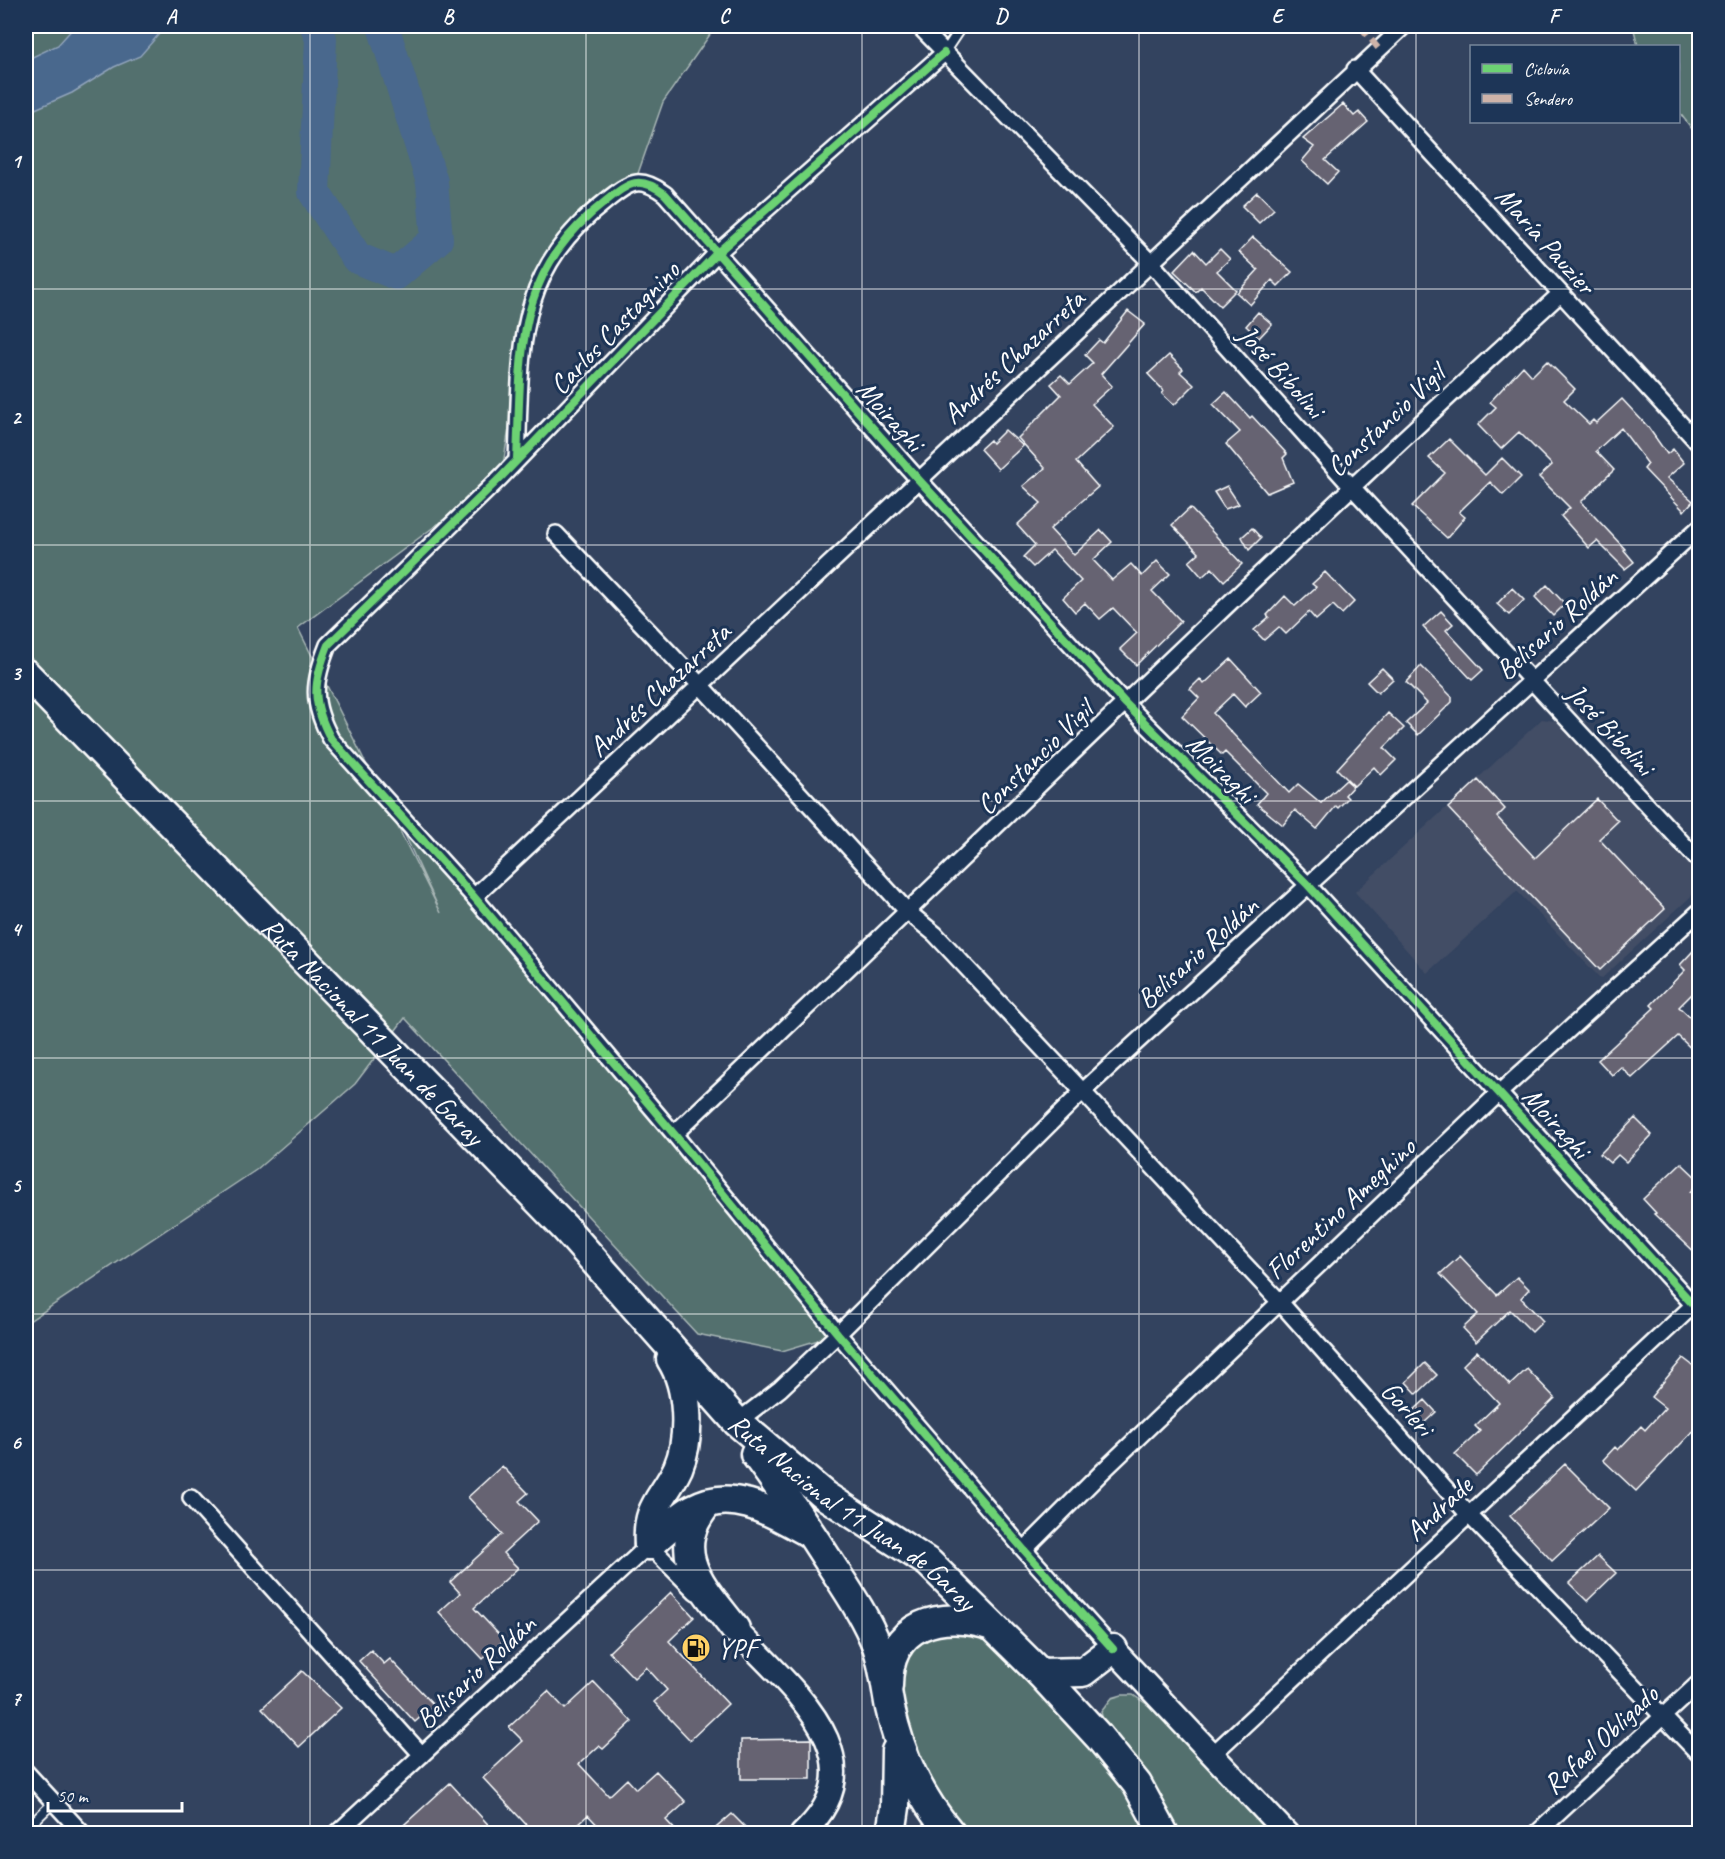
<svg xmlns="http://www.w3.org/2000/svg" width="1725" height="1859" font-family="Caveat,sans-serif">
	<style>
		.built { fill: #424d65 }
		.green { fill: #536f6e; stroke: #a9b7b6; stroke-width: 1.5 }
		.water { fill: #48688d; stroke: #91a4bb; stroke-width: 1.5 }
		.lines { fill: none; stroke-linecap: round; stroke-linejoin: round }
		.river { stroke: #48688d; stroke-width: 32 }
		.building { fill: #666372; stroke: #fff; stroke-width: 1.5 }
		.lane-casing { stroke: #fff; stroke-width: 12 }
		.street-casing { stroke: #fff; stroke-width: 20 }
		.secondary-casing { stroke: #fff; stroke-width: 27 }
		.highway-casing { stroke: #fff; stroke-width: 33 }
		.lane { stroke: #1d3557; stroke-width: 8 }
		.street { stroke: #1d3557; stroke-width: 15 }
		.secondary { stroke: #1d3557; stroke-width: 22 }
		.highway { stroke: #1d3557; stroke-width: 28 }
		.quiet { stroke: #ceb3a9; stroke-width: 6; stroke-dasharray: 12 6; stroke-linecap: butt }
		.cycleway-casing { stroke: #1d3557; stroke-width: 11 }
		.cycleway { stroke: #6cd273; stroke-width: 8 }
		.grid { fill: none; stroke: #fff; stroke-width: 1.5; stroke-opacity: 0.55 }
		.labels { text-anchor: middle; stroke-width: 6; stroke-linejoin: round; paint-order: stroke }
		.street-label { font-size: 28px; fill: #fff; stroke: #1d3557 }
		.poi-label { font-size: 28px; fill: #fff; stroke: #1d3557; text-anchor: start }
		.neatline { fill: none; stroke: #fff; stroke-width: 2 }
		.grid-label { font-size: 20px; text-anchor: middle; font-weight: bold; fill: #fff }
	</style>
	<rect width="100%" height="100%" fill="#33435f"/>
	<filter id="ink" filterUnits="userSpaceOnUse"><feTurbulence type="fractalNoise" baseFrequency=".0167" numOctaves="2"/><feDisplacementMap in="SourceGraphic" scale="12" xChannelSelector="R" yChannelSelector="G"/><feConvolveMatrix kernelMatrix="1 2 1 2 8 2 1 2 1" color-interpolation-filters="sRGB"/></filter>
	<g filter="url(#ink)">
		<path class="built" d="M1542,719L1555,721L1699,876V889L1601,979L1517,891L1427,973L1355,892Z"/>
		<path class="green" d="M26,26H716L663,102L635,182L582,220L529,306L501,477L298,628L441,913L391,805L838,1334L782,1351L697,1334L405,1018L355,1084L256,1170L26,1323Z
			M1633,26H1699V138L1679,112L1678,46H1638Z
			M933,1631L984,1635L1046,1693L1140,1804L1150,1833H965C955,1822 943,1810 935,1798C913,1763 884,1685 911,1649C917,1642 926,1636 933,1631Z
			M1122,1695H1133L1160,1713L1270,1833H1165L1107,1736L1101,1712L1112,1698Z"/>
		<path class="water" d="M75,26H166L140,56L114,67L72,93L26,113V60L58,45Z"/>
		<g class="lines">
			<path class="river" d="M316,26L321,39L314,192L357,258L396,274L437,239L432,182L383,26"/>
		</g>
		<path class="building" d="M1343,104L1354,116L1359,112L1368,122L1325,160L1338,172L1327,184L1302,161L1314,147L1303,139Z
			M1257,192L1274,209L1259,223L1242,206Z
			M1253,237L1292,272L1278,286L1272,280L1250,305L1237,293L1258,270L1239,252Z
			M1220,249L1230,259L1217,271L1236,290L1220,306L1201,287L1196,292L1174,271L1194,250L1206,263Z
			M1128,311L1145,324L1101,374L1112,386L1092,404L1114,427L1076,462L1098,487L1050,529L1074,555L1101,530L1112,542L1093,560L1112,580L1131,564L1142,576L1157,561L1170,574L1152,591L1181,621L1136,665L1120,649L1137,633L1113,608L1100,619L1085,603L1075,612L1063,598L1081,581L1052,550L1033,567L1023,557L1035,545L1017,525L1041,503L1023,486L1045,468L1018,438L1061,395L1051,384L1061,375L1070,384L1093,363L1085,355L1099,340L1103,343Z
			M1258,312L1272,324L1259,338L1246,326Z
			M1169,355L1183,369L1180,372L1194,385L1174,405L1162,394L1164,391L1148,374Z
			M1547,361L1575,389L1564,400L1589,424L1593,420L1596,423L1622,399L1648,427L1667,454L1673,449L1684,463L1667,478L1693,501L1684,511L1644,469L1648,464L1621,428L1596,451L1614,470L1581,502L1625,549L1624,550L1634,562L1625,569L1597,541L1589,548L1561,516L1570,508L1539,477L1552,465L1519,432L1501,449L1478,425L1496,407L1490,402L1523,366L1532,376Z
			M1226,392L1250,418L1252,416L1287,454L1283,458L1293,482L1267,493L1226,444L1240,432L1213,404Z
			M1005,430L1023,446L998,469L980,449L990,440L992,443Z
			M1449,439L1485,475L1502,458L1521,477L1503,495L1490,482L1459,512L1465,517L1447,538L1412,506L1445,473L1429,458Z
			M1227,486L1239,504L1225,509L1214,492Z
			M1190,508L1242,564L1224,581L1212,568L1202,577L1189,562L1199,553L1172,525Z
			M1252,528L1261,538L1249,550L1242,537Z
			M1325,572L1354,602L1342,614L1333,605L1316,620L1309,612L1286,634L1279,627L1264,640L1254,630L1269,617L1267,615L1285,596L1295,606L1316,587L1312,584Z
			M1547,585L1565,604L1553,616L1535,597Z
			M1512,588L1524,600L1509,615L1497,604Z
			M1441,611L1453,624L1446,630L1483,670L1472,680L1423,627Z
			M1231,659L1261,692L1245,707L1233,694L1213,713L1289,793L1298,784L1321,803L1346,780L1353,786L1345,795L1348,798L1338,808L1336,806L1317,829L1295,810L1283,825L1257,804L1266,793L1225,752L1222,755L1182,716L1199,698L1190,689L1200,679L1204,684Z
			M1421,666L1452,697V702L1418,735L1406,723L1427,703L1406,682Z
			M1382,668L1393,679L1378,693L1367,682Z
			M1388,713L1404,728L1384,748L1396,760L1381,775L1374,767L1354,786L1337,769Z
			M1478,780L1505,809L1497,817L1535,858L1597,799L1618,821L1599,839L1665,909L1600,970L1448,808Z
			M1693,951L1700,956V986L1679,1007L1700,1027V1057L1678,1036L1632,1078L1621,1067L1612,1075L1598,1060L1654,1008L1651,1005L1685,970L1680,965Z
			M1635,1118L1652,1135L1626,1162L1618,1155L1610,1163L1600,1154Z
			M1681,1163L1700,1181L1690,1192L1700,1202V1257L1654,1214L1656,1213L1643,1199Z
			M1460,1256L1497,1295L1517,1277L1529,1289L1521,1298L1543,1321L1532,1332L1510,1310L1476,1342L1463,1328L1478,1314L1440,1274Z
			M1477,1351L1510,1385L1527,1369L1555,1398L1476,1475L1455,1454L1480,1431L1475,1426L1499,1403L1463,1365Z
			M1683,1358L1700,1371V1424L1636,1491L1603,1460L1615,1447L1618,1450L1641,1426L1645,1430L1665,1408L1651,1397Z
			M1425,1363L1437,1375L1417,1394L1406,1382Z
			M1425,1400L1436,1412L1424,1423L1413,1411Z
			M1565,1464L1609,1508L1552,1561L1510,1516Z
			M502,1466L528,1493L519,1501L538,1521L503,1553L518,1568L474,1608L504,1640L483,1659L439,1612L460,1593L450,1582L502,1534L468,1497Z
			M1598,1556L1616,1573L1587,1601L1569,1583Z
			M671,1592L694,1617L669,1641L728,1704L690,1740L654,1702L667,1690L646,1667L634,1678L609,1652Z
			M371,1650L384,1664L390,1659L434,1705L415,1722L359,1661Z
			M302,1671L341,1708L299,1747L262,1708Z
			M594,1682L632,1722L603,1749L599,1746L579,1764L609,1796L627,1779L636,1789L656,1771L686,1802L666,1820L678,1833H605L588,1815L568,1833H534L483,1778L523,1741L509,1727L548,1691L565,1709Z
			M811,1739V1779H741V1740Z
			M450,1783L496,1833H395Z
			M732,1814L751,1833H710Z"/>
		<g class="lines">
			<g class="lane-casing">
				<path id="lane" d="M944,53L962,26
					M26,1829L54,1802"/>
			</g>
			<g class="street-casing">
				<path id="street" d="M919,26L1151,263L1351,486L1700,862
					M944,53L717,253L501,477L328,645C313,683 311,702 331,739L474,897L674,1134L838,1334L1024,1550L1113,1649
					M1355,69L1700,445
					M517,459C522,352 512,274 606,201C630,182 639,175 665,194L918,479L1126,704L1308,885L1700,1312
					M556,534L701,686L908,912L935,934L1279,1301L1469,1515L1700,1755
					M474,897L1404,26
					M674,1134C969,854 1260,569 1560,294
					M737,1422L780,1389L838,1334L1082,1092L1700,527
					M191,1498L422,1755
					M1024,1550L1105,1469L1500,1092L1700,911
					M1212,1755L1700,1299
					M26,1772L83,1834
					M336,1834L649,1545L696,1592
					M1536,1834L1700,1682"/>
			</g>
			<g class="secondary-casing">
				<path id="secondary" d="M735,1629C786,1685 885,1758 802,1834
					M1113,1649L1287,1834"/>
			</g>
			<g class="highway-casing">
				<g id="highway">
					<path id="s1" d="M26,674L566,1229L737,1422L824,1495L929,1563L1040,1673L1099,1737L1137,1784L1164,1834"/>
					<path d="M755,1454C784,1493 811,1533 837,1574C852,1597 867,1620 877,1646C884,1666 886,1687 890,1708C901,1757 919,1796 951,1834"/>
					<path d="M707,1504C666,1554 704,1588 735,1629"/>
					<path d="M649,1545C646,1506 663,1500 678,1468C691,1437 689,1387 671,1359"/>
					<path d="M649,1545C663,1533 677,1518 693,1509C732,1487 772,1512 806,1531"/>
					<path d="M1040,1673L1083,1672L1113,1649"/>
					<path d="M888,1686C888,1622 942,1610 992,1626"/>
					<path d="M891,1834L895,1807L896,1751"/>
				</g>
			</g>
			<use href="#lane" class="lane"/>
			<use href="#street" class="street"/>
			<use href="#secondary" class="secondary"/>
			<use href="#highway" class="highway"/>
			<path class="quiet" d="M1360,26L1378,48"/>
			<g class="cycleway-casing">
				<path id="cycleway" d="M944,53L717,253L501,477L328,645C313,683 311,702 331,739L474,897L674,1134L838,1334L1024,1550L1113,1649
					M517,459C522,352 512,274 606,201C630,182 639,175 665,194L918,479L1126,704L1308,885L1700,1312"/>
			</g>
			<use href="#cycleway" class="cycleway"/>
		</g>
	</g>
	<path class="grid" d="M310,26V1834M586,26V1834M862,26V1834M1139,26V1834M1416,26V1834M26,289H1700M26,545H1700M26,801H1700M26,1058H1700M26,1314H1700M26,1570H1700"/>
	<defs>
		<g id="fuel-disc" transform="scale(1.5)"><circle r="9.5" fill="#ffd166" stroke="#1d3557"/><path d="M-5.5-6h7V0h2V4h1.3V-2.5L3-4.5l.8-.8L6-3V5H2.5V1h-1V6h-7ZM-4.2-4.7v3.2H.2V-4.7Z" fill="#111"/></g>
	</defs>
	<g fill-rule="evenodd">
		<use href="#fuel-disc" x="696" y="1648"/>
	</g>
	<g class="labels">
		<g class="street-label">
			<text transform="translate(1546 240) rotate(48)" y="10">María Pauzier</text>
			<text transform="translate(614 327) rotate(-46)" y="10">Carlos Castagnino</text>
			<text transform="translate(1013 356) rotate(-43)" y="10">Andrés Chazarreta</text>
			<text transform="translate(1282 371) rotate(48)" y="10">José Bibolini</text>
			<text transform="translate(891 415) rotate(48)" y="10">Moiraghi</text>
			<text transform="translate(1385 420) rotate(-43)" y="10">Constancio Vigil</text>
			<text transform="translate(1556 623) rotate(-42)" y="10">Belisario Roldán</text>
			<text transform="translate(659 689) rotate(-43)" y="10">Andrés Chazarreta</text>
			<text transform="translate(1611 729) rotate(47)" y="10">José Bibolini</text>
			<text transform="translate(1034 757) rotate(-44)" y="10">Constancio Vigil</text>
			<text transform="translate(1222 768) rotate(45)" y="10">Moiraghi</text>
			<text transform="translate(1197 952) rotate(-42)" y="10">Belisario Roldán</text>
			<text dy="10" stroke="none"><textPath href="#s1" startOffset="498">Ruta Nacional 11 Juan de Garay</textPath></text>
			<text transform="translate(1557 1122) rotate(48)" y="10">Moiraghi</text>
			<text transform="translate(1340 1208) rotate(-43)" y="10">Florentino Ameghino</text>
			<text transform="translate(1408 1408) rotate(48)" y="10">Gorleri</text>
			<text transform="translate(1438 1508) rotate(-43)" y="10">Andrade</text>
			<text dy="10" stroke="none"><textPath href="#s1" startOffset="1179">Ruta Nacional 11 Juan de Garay</textPath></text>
			<text transform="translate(475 1671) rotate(-43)" y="10">Belisario Roldán</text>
			<text transform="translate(1600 1739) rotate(-43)" y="10">Rafael Obligado</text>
		</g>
		<g class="poi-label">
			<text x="717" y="1658">YPF</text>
		</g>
	</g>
	<rect width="1725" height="1859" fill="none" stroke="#1d3557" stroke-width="66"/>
	<rect x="1470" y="45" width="210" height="78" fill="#1d3557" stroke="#77869a" stroke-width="1.5"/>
	<rect x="1482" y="64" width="30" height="9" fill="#6cd273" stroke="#77869a" stroke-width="1.5"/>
	<text x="1524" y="75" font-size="18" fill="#ffffff">Ciclovía</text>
	<rect x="1482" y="94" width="30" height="9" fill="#ceb3a9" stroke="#77869a" stroke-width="1.5"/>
	<text x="1524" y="105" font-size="18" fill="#ffffff">Sendero</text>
	<path d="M48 1802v9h134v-9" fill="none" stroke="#ffffff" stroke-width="3"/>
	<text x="57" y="1802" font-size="18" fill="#ffffff" stroke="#1d3557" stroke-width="4.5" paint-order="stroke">50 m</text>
	<rect x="33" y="33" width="1659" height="1793" class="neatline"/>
	<g class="grid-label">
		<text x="171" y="23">A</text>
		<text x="448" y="23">B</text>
		<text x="724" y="23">C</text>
		<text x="1001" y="23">D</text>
		<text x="1277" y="23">E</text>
		<text x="1554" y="23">F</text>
		<text x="16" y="168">1</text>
		<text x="16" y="424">2</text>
		<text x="16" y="680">3</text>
		<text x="16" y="936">4</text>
		<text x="16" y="1192">5</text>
		<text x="16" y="1449">6</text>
		<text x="16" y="1705">7</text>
	</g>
</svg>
